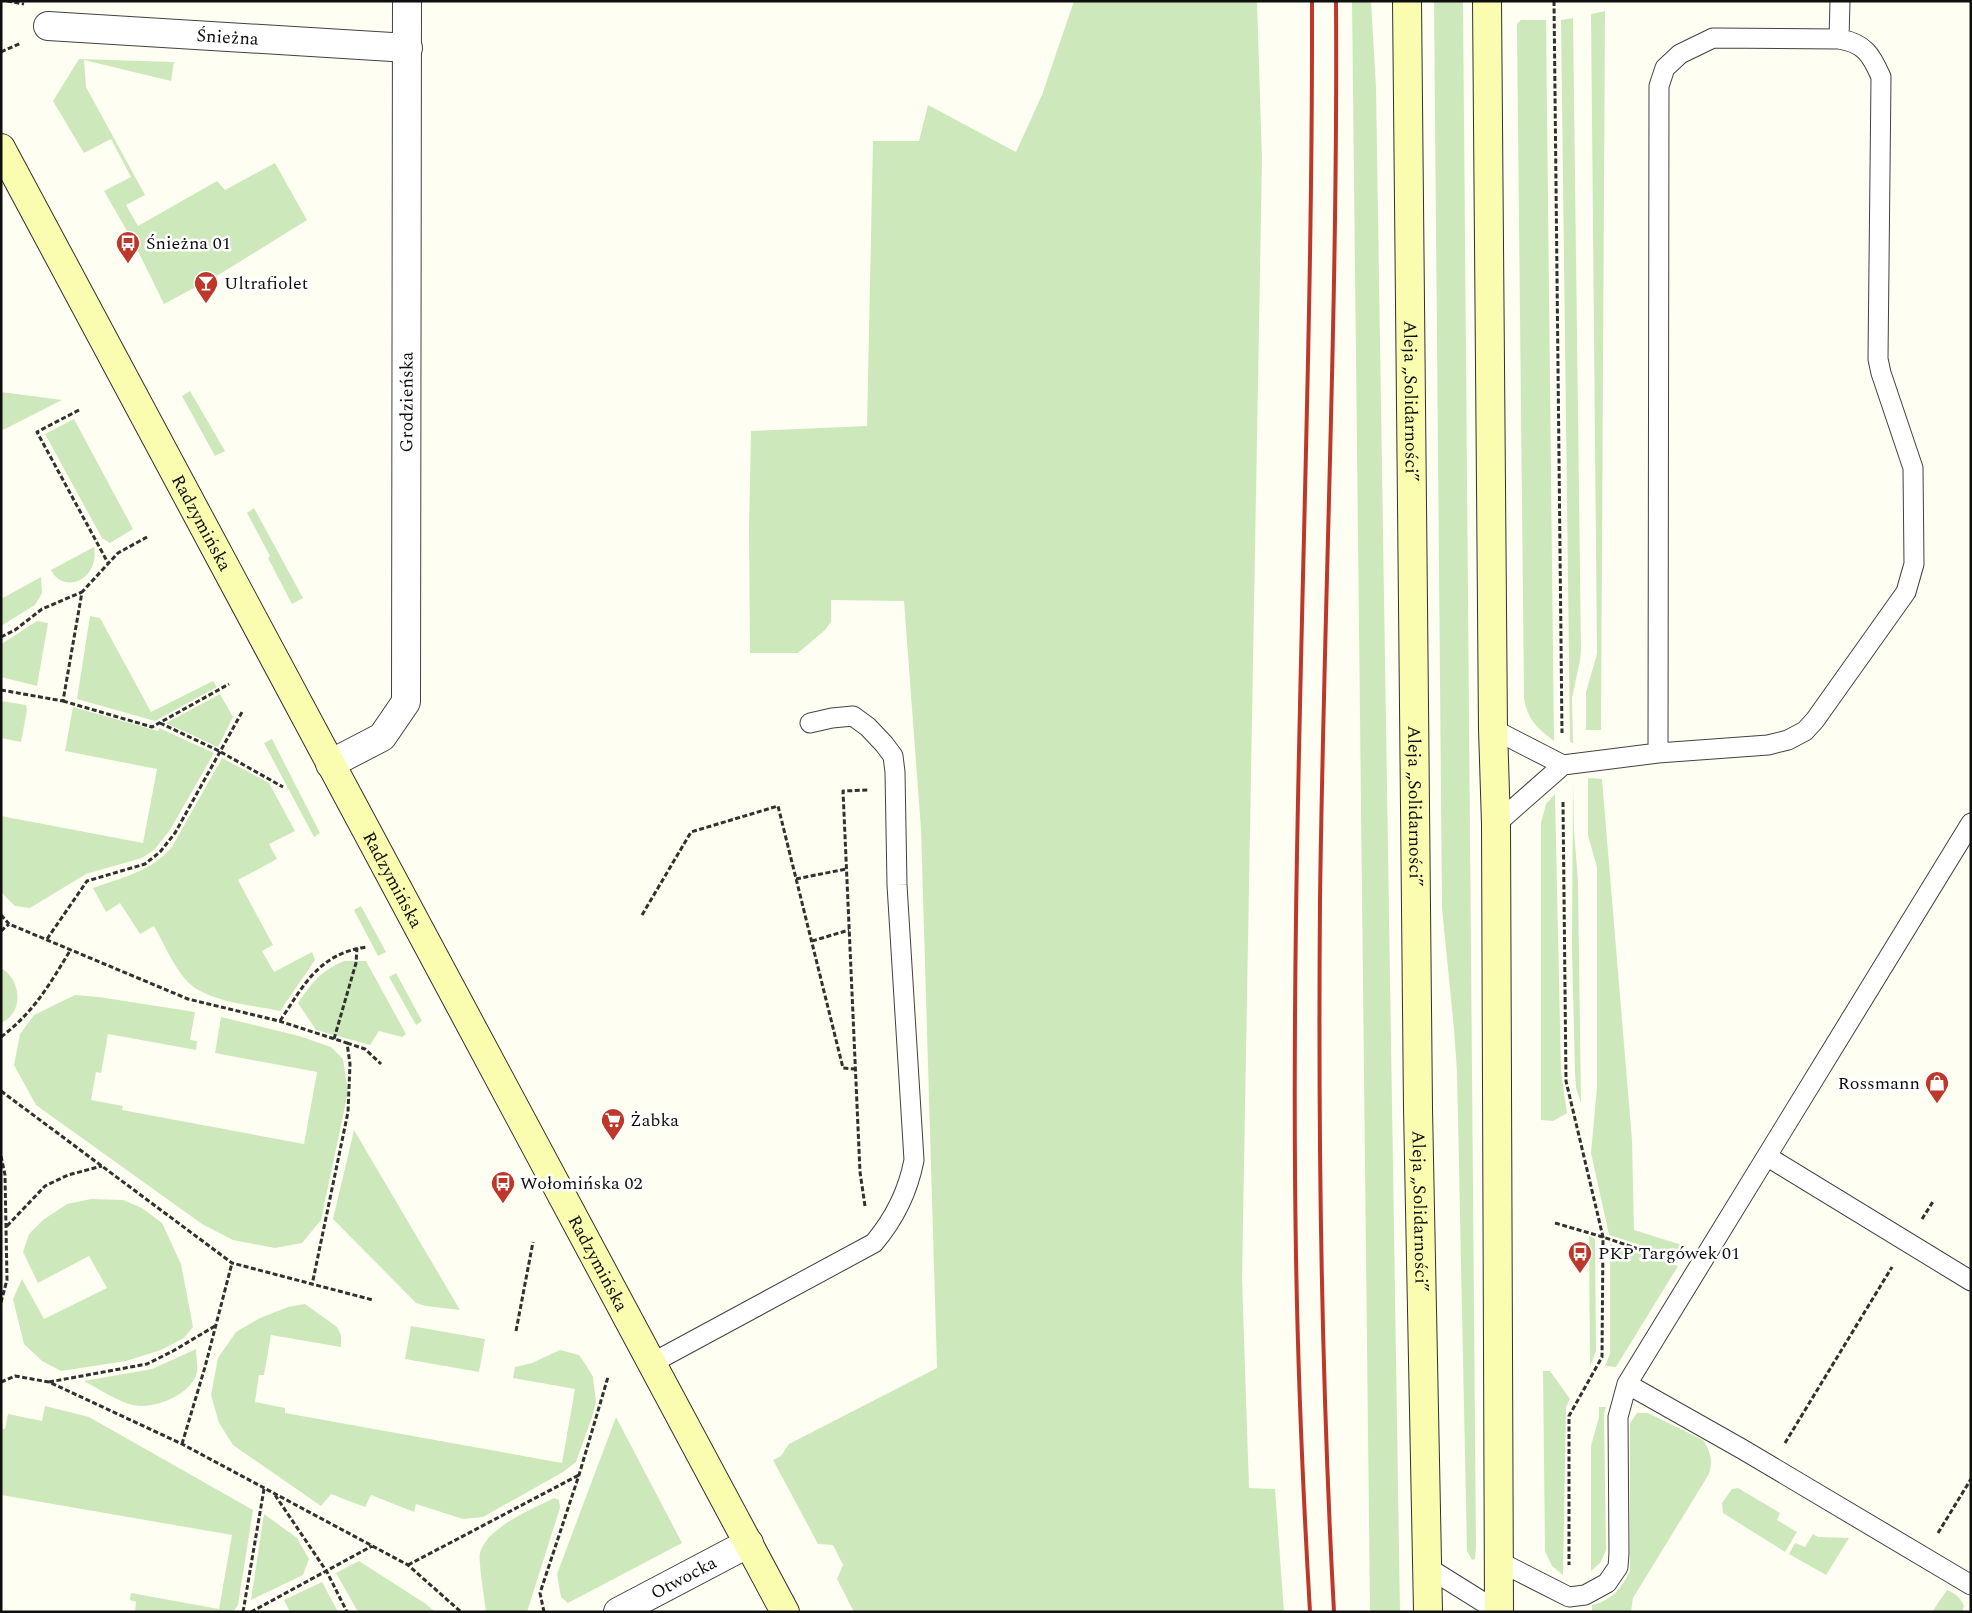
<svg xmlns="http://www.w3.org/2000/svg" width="1972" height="1613" font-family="Spectral,serif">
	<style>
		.green { fill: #cde9bc }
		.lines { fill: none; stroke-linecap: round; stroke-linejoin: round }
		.lane-casing { stroke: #424242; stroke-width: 21 }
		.street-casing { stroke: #424242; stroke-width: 30 }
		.secondary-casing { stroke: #313131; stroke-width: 30 }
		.path { stroke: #313131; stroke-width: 3; stroke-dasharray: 5 2.5; stroke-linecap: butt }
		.lane { stroke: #fff; stroke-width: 19 }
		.street { stroke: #fff; stroke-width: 28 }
		.secondary { stroke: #fafdaf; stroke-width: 28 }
		.rail { stroke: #bd382a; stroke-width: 4 }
		.labels { text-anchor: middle; stroke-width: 5; stroke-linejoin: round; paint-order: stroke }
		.street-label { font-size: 18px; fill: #0f0f0f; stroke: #fff }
		.poi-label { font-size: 18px; fill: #0f0f0f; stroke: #fff; text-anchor: start }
	</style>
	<rect width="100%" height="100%" fill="#fffef2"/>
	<path class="green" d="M1074,1H1257L1262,160L1242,1278L1249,1488L1275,1489L1284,1612H854L837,1579L843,1565L833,1545L818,1544L773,1460L781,1456L789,1444L937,1368L921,829L904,601L831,600V622L825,630L798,653H750L749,529L751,431L867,426L873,141H919L928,105L1016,152L1042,95Z
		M1352,1H1371L1376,87L1400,1612H1370Z
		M1434,1H1463L1476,1547L1475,1559L1472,1560L1467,1551L1457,1072L1454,1029L1442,908Z
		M1605,11L1601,730H1586V692L1597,654L1591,14Z
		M1573,18L1581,650L1580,660L1572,698L1573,743L1570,742L1561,20Z
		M1521,20H1546L1554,741C1538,729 1526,718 1524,697L1517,30V24Z
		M79,59L174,62L171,81L84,60L86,87L145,195L126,205L138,226L217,181L225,190L275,163L307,220L220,274L164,304L134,243L104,191L131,177L111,139L84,153L53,101Z
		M190,391L225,451L215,456L182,396Z
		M1,392L62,400L1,431Z
		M74,419L133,529L110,543L102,538L45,434Z
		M254,508L303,598L292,604L268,558L270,556L247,513Z
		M94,547C95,554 95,560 92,567C84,585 60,589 51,570Z
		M41,577L42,593L35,605L1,626V599Z
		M90,616L100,618L151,712L213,681L217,687L155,721L77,699Z
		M37,621L48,623L37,686L1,677V644C14,637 25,628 37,621Z
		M220,694L233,717L218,747L166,723Z
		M1,701L26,705L27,710L21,742L1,738Z
		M73,707L158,731L159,728L214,753L170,830L154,850L142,858L86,874L30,908L15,906L1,892V816L143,843L157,769L65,751Z
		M272,739L320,833L314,837L264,743Z
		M222,758L269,783L295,831L269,844L277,859L238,880L273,945L262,951L274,972L312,952L315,960L280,1011C252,1005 205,1002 186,980C174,967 163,942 154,926L140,934L120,903L106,912L93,888C121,878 152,871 172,847Z
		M1588,778L1602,779L1632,1140L1634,1230L1685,1246L1681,1258L1609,1235L1591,1153L1597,1087V867L1588,836Z
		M1573,780L1574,831L1578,881L1581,1103L1576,1088L1575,1072L1572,950Z
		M1555,794L1561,1072L1567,1113L1553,1121L1541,1120V823L1546,804Z
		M361,906L386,952L378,956L354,910Z
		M344,961H366L406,1034L402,1037L379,1031L370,1045L316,1030L298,1003C312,983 320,971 344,961Z
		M1,968C22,980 24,1013 1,1023Z
		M396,973L422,1021L416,1025L389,977Z
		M75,995L99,997L195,1012L190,1040L197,1041L196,1050L108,1034L101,1073L96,1072L91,1100L123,1106L122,1110L304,1144L317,1072L215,1053L221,1017L299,1036L331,1047L343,1059L348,1092L321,1220L302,1243L275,1248L233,1240L202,1224L36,1105L14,1065L20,1034L34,1015Z
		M354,1130L460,1310L426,1306L416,1303L333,1219Z
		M91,1199L123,1200L142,1208L162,1223L181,1264L193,1327L184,1338L161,1350L126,1361L61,1371L42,1361L24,1344L13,1299L22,1279L44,1319L107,1288L89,1256L38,1283L23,1252L29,1234L43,1220L67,1204Z
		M1589,1236L1595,1239L1596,1351L1590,1366Z
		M1610,1244L1678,1266L1616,1367L1605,1366L1610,1354Z
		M305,1304L337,1327L341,1335V1347L271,1335L264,1375H259L255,1402L285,1408V1413L562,1463L575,1389L513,1378L515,1367L532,1363L560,1350L579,1355L586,1365L593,1377L596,1402L592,1417L576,1462L563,1472L483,1517L463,1519L416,1504L414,1512L371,1495L365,1507L331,1494L321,1506L233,1445L219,1423L211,1395L218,1358L236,1332L260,1318L288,1307Z
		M411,1326L485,1339L479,1372L405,1359Z
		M196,1349C196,1356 198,1365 197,1372C192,1395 153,1410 133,1405C119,1402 97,1388 84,1381L152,1369Z
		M1543,1371H1550L1570,1399L1566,1407L1563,1575L1552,1566L1545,1551Z
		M45,1406L89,1417L253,1510L238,1605L233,1612H135L136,1602L130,1600L131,1593L219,1609L232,1535L1,1495V1428L5,1429L8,1414L42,1421Z
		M1599,1407H1606L1604,1414L1606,1550L1601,1562L1591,1571V1446L1599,1417Z
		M1637,1413H1648L1703,1440C1711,1452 1713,1461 1709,1474L1633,1598L1631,1612H1592V1605C1610,1602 1624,1586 1630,1570V1423Z
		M616,1417L682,1543L568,1603L561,1597L557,1574Z
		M1738,1488L1780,1513L1777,1520L1797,1532L1785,1552L1723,1513L1722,1503L1732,1489Z
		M554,1498L559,1500L560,1508L527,1612H486C485,1601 478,1561 480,1553C487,1527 531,1510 554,1498Z
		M264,1514L297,1538L309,1559L303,1575L251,1600Z
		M1813,1534L1818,1537L1849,1538L1826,1575L1789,1554L1795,1543L1805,1547Z
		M359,1561L426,1604L435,1612H358L336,1573Z
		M322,1582L338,1612H290L284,1600Z
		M1947,1590C1956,1594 1960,1597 1964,1606L1962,1612H1932Z"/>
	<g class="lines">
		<g class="lane-casing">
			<path id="lane" d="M1493,729L1563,765
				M1658,753L1768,745L1788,740L1805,731L1815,720L1906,592L1914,564L1913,468L1881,373L1878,359L1881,77C1871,54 1864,43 1839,39L1840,1
				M1496,824L1563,765L1658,753L1659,86L1665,68L1680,54L1713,38L1839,39
				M1768,1157L1971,1281
				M652,1363L874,1243C895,1218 908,1192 914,1160L897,885L895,772L893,756L884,744L868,727L853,716L832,718L810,723
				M1627,1384L1742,1449L1971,1585
				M1500,1562L1569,1597L1585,1595L1607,1583L1618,1567L1619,1553L1618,1417L1627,1384L1971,823
				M1427,1567L1499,1612"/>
		</g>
		<g class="street-casing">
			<g id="street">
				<path id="s1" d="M48,26L408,48"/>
				<path id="s2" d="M330,764L382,737L406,702L407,1"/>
				<path id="s3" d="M618,1612L749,1543"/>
			</g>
		</g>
		<g class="secondary-casing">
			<g id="secondary">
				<path id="s4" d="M1407,1L1418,1108L1428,1612"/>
				<path d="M1487,1L1493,729L1496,824L1499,1612"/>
				<path id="s5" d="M1,148L785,1612"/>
			</g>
		</g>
		<path class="path" d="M7,1L24,4
			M1554,1L1562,733
			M1,52L21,43
			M79,410L37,432L108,563
			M1,637L15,630L42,609L82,592
			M1,690L63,701L82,592L118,553L147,537
			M63,701L152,727L229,684
			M160,723L219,751L283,787
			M1563,802L1566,1081L1603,1237L1602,1357L1569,1416V1565
			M796,879L846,869
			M1,915L9,924L188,999L279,1021L347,1043L350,1064L348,1112L312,1285
			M642,915L691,832L778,806L843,1068L855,1069
			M1,931L9,924
			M47,939L87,881L145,864L160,852L175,833L242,712
			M812,941L849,930
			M280,1021C304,985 319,953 367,947
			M1,1037C34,1012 50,984 71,949
			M334,1039L356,963L357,948
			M347,1043L365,1049L381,1064
			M1,1091L232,1263L373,1300
			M1,1156L5,1175L7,1280L1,1302
			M865,1206L860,1172L843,791L869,790
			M1922,1219L1934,1200
			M1555,1223L1603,1237L1671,1260
			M7,1226L45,1186L68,1175L102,1166
			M516,1331L533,1242
			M1,1382L15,1376L49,1382L182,1444L408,1565L461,1612
			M49,1382L147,1364L173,1351L215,1326
			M1785,1443L1892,1267
			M182,1444L205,1367L232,1263
			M275,1495L327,1572L347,1612
			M1938,1533L1971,1479
			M408,1565L579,1475
			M243,1612L264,1489
			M251,1612L372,1546
			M544,1612L540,1593L579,1475L608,1377"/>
		<use href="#lane" class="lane"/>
		<use href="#street" class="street"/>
		<use href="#secondary" class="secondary"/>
		<path class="rail" d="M1310,1612C1303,1493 1298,1375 1296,1256C1289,838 1313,419 1312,1
			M1334,1612C1321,1374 1318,1137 1320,900C1324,600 1338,301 1336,1"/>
	</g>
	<defs>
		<g id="bus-pin" transform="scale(1.25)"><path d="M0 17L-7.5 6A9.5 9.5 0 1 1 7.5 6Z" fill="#bd382a" stroke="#fff"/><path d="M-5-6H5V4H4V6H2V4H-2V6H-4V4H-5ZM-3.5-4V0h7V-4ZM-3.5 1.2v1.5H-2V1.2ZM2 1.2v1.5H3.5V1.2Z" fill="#fff"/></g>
		<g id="bar-pin" transform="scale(1.25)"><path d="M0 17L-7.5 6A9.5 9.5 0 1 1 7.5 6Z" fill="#bd382a" stroke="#fff"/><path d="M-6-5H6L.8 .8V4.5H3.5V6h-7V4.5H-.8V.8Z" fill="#fff"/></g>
		<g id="shop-pin" transform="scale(1.25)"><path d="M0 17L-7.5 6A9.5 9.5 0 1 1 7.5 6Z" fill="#bd382a" stroke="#fff"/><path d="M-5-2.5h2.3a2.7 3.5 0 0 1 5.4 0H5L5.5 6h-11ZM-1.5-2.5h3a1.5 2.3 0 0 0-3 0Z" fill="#fff"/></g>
		<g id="supermarket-pin" transform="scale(1.25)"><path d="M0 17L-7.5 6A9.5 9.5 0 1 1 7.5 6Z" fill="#bd382a" stroke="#fff"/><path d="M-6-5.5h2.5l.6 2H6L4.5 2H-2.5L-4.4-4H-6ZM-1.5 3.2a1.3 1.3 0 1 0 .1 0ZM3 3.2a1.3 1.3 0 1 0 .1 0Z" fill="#fff"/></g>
	</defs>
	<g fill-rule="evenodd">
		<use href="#bus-pin" x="128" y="243"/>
		<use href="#bar-pin" x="206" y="283"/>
		<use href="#shop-pin" x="1937" y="1083"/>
		<use href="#supermarket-pin" x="613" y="1120"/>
		<use href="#bus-pin" x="503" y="1183"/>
		<use href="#bus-pin" x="1580" y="1253"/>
	</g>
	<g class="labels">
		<g class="street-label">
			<text dy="6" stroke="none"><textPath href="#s1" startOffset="180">Śnieżna</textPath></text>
			<text dy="6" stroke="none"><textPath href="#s2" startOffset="401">Grodzieńska</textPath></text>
			<text dy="6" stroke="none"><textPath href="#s4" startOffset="400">Aleja „Solidarności”</textPath></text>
			<text dy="6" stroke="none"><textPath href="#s5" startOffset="425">Radzymińska</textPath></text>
			<text dy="6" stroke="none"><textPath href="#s4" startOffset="805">Aleja „Solidarności”</textPath></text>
			<text dy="6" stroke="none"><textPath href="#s5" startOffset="830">Radzymińska</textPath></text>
			<text dy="6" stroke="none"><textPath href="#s4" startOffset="1210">Aleja „Solidarności”</textPath></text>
			<text dy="6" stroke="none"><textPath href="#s5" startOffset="1265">Radzymińska</textPath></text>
			<text dy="6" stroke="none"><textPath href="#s3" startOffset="74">Otwocka</textPath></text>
		</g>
		<g class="poi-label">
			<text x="146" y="249">Śnieżna 01</text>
			<text x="224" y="289">Ultrafiolet</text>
			<text x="1920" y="1089" text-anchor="end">Rossmann</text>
			<text x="630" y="1126">Żabka</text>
			<text x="520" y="1189">Wołomińska 02</text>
			<text x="1598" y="1259">PKP Targówek 01</text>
		</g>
	</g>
	<rect width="1972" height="1613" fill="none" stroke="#0f0f0f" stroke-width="5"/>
</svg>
